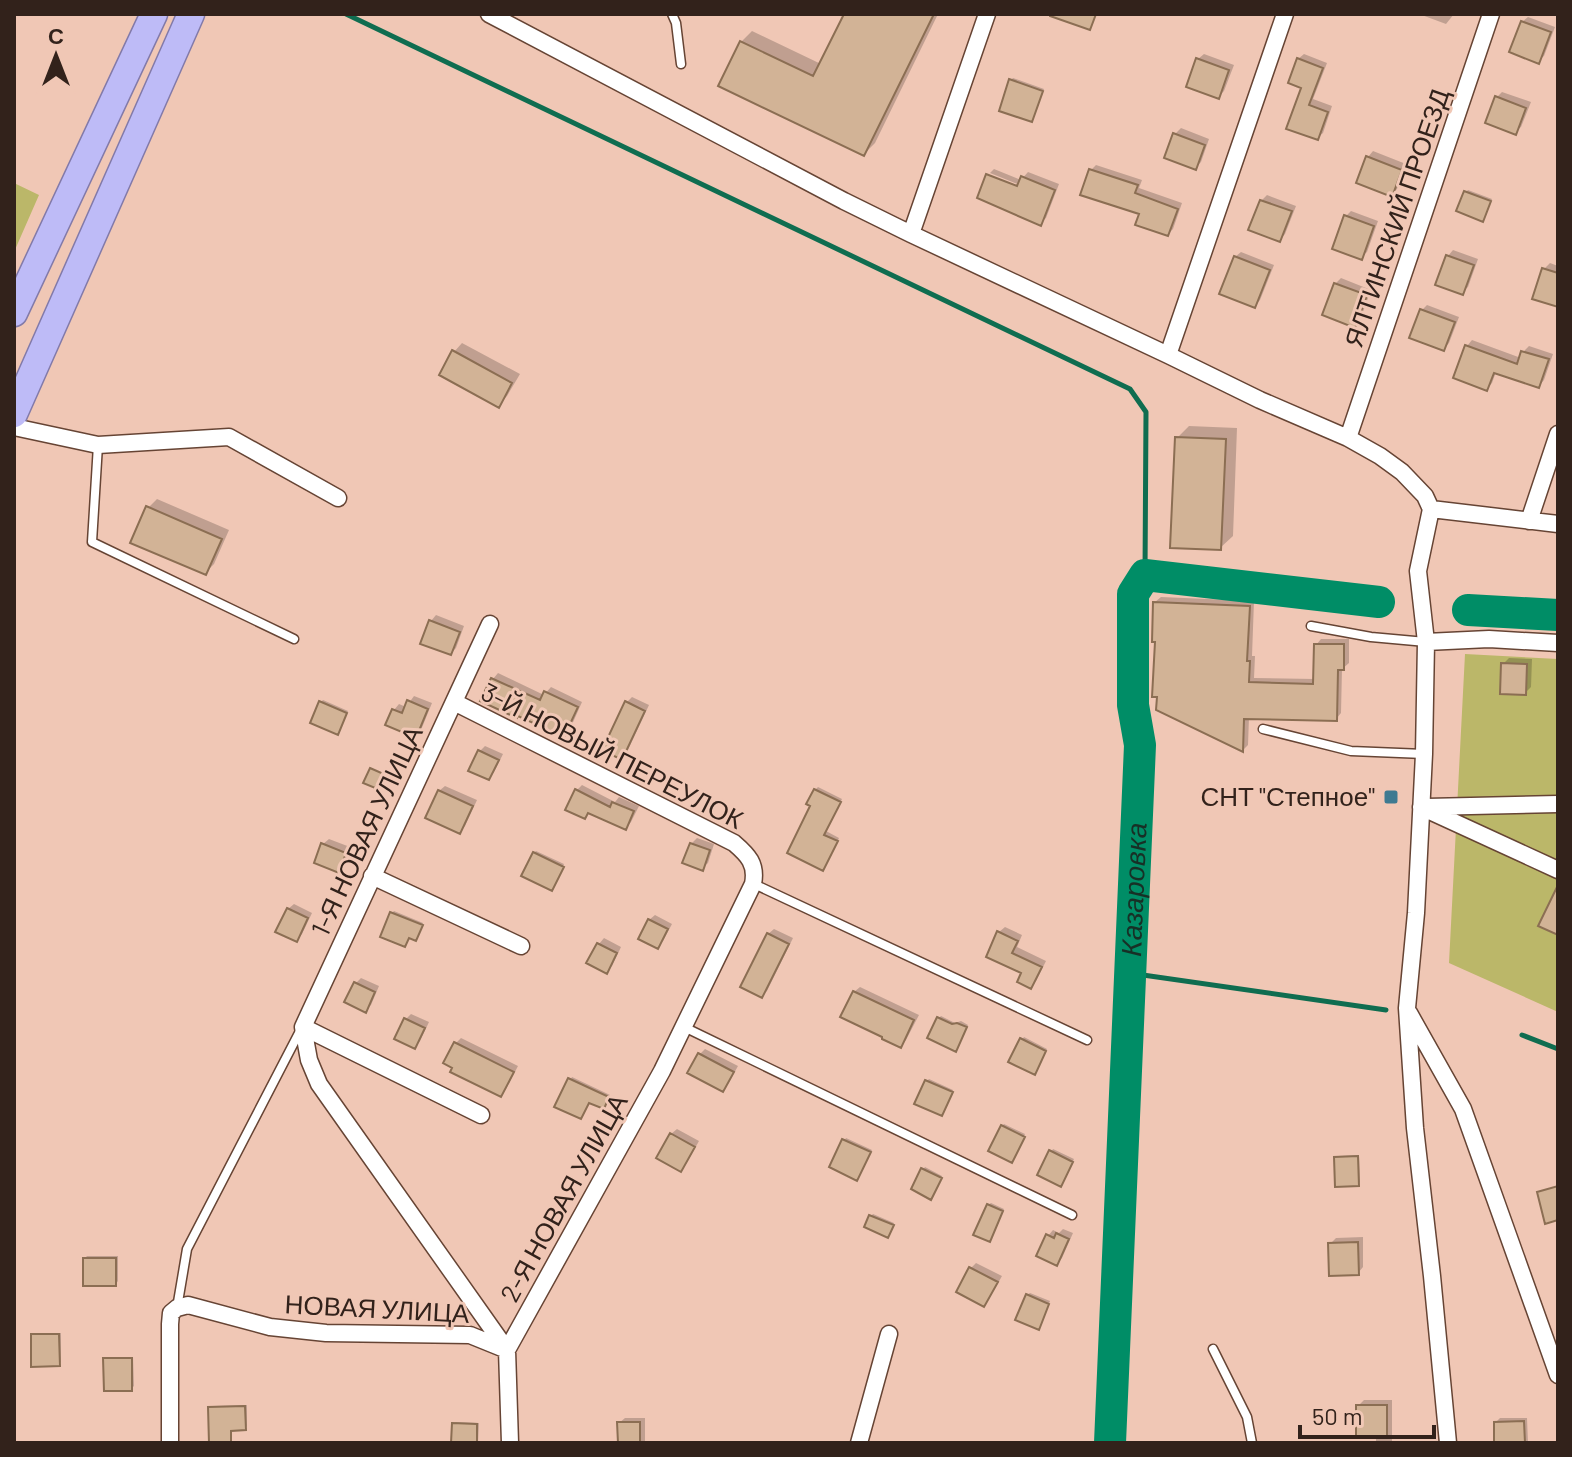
<svg xmlns="http://www.w3.org/2000/svg" width="1572" height="1457" font-family="Barlow,sans-serif">
	<style>
		.green { fill: #bbb769 }
		.shadow { fill: #0003 }
		.lines { fill: none; stroke-linecap: round; stroke-linejoin: round }
		.stream { stroke: #0f6d50; stroke-width: 5 }
		.river { stroke: #008d66; stroke-width: 32 }
		.building { fill: #d2b396; stroke: #8b6e53; stroke-width: 2 }
		.service-casing { stroke: #664434; stroke-width: 11 }
		.minor-casing { stroke: #664434; stroke-width: 19 }
		.trunk-casing { stroke: #827aa9; stroke-width: 29 }
		.service { stroke: #fff; stroke-width: 8 }
		.minor { stroke: #fff; stroke-width: 16 }
		.trunk { stroke: #bebbf7; stroke-width: 26 }
		.poi-dot { fill: #3e7a91; stroke: #f0c7b5; stroke-width: 3 }
		.labels { text-anchor: middle; stroke-width: 6; stroke-linejoin: round; paint-order: stroke }
		.street-label { font-size: 26px; fill: #32221b; stroke: #f0c7b5 }
		.poi-label { font-size: 26px; fill: #32221b; stroke: #f0c7b5; text-anchor: end }
		.water-label { font-size: 28px; font-style: italic; fill: #173026; stroke: #f0c7b5 }
	</style>
	<rect width="100%" height="100%" fill="#f0c7b5"/>
	<path class="green" d="M14,183L39,195L14,252Z
		M1465,654L1558,659V1012L1449,963Z"/>
	<path class="shadow" d="M846,14H938L875,143L864,154L741,42L752,31L821,64Z
		M1419,14H1454L1446,24Z
		M1528,17L1555,27L1544,56L1538,61L1522,22Z
		M1204,54L1234,65L1224,91L1218,97L1198,59Z
		M1304,54L1327,63L1313,99L1332,106L1323,133L1317,138L1303,86L1298,59Z
		M1013,78L1044,89L1032,120L1011,80Z
		M1502,92L1531,102L1521,127L1515,132L1497,97Z
		M1181,128L1209,139L1201,162L1195,168L1167,156L1175,134Z
		M1373,151L1406,164L1397,189L1391,195L1368,157Z
		M1096,165L1142,180L1139,188L1182,203L1173,229L1168,234L1142,213L1091,170Z
		M994,169L1021,180L1028,172L1059,184L1046,218L1040,223L1025,191L1027,188L990,173Z
		M1468,190L1492,199L1483,219L1466,192Z
		M1267,195L1296,206L1285,234L1280,240L1261,201Z
		M1351,211L1378,221L1367,252L1361,257L1346,216Z
		M1453,250L1478,259L1468,287L1462,292L1448,256Z
		M1241,252L1274,265L1260,300L1255,306L1235,257Z
		M1550,263L1558,266V305L1544,269Z
		M1341,278L1371,290L1360,320L1355,325L1335,284Z
		M1427,305L1459,317L1449,343L1444,349L1422,310Z
		M1472,340L1521,358L1523,352L1529,346L1553,354L1544,380L1539,386L1496,372L1492,383L1487,389L1467,346Z
		M462,343L520,374L507,396L498,405L454,352Z
		M1189,426L1237,428L1233,536L1220,548L1177,438Z
		M157,499L229,530L214,564L205,573L148,508Z
		M1161,597L1254,601L1252,656H1255L1254,678L1315,679L1316,645L1321,639H1349V663L1342,669L1341,713L1336,719L1249,717L1248,745L1243,750L1155,602Z
		M436,615L464,626L456,648L451,653L431,621Z
		M1509,658L1532,659L1531,687L1525,693L1503,664Z
		M498,673L544,695L551,687L582,702L570,729L564,735L493,679Z
		M414,696L432,703L421,730L416,735L394,710L399,704L406,707Z
		M632,697L649,705L627,752L621,757L627,702Z
		M323,700L348,711L339,730L321,702Z
		M485,746L503,754L494,772L489,778L480,751Z
		M582,785L615,802L619,797L639,806L631,822L626,828L590,811L585,817L577,790Z
		M445,786L477,800L465,826L460,832L439,791Z
		M818,787L842,799L826,831L839,838L826,865L815,790Z
		M697,838L714,844L708,863L702,868L691,844Z
		M329,839L350,847L344,865L338,871L323,844Z
		M536,851L564,864L554,886L534,853Z
		M294,904L312,913L302,934L296,940L288,909Z
		M394,911L423,923L418,937L392,913Z
		M655,915L672,924L663,941L658,946L649,920Z
		M1005,927L1022,935L1017,947L1046,961L1036,981L1031,986L1024,972L988,956L999,932Z
		M774,929L793,938L767,991L761,996L768,934Z
		M604,938L621,947L612,966L606,971L589,962L599,944Z
		M361,978L379,986L371,1005L365,1010L356,983Z
		M860,987L919,1015L906,1040L901,1046L854,992Z
		M411,1014L429,1022L420,1041L415,1047L406,1019Z
		M941,1016L955,1023L961,1021L968,1025L957,1047L939,1018Z
		M1024,1037L1047,1049L1037,1071L1022,1040Z
		M461,1038L518,1066L506,1089L501,1095L456,1043Z
		M705,1049L738,1066L728,1084L722,1090L700,1054Z
		M572,1077L610,1095L605,1105L590,1101L557,1106Z
		M929,1079L953,1090L943,1111L927,1081Z
		M1004,1124L1025,1134L1013,1158L1002,1126Z
		M677,1129L699,1141L686,1164L681,1169L671,1134Z
		M846,1138L872,1150L859,1176L831,1166Z
		M1053,1149L1074,1159L1063,1182L1039,1174Z
		M1359,1155L1360,1182L1358,1184L1336,1158L1338,1156Z
		M925,1167L942,1176L933,1195L923,1170Z
		M991,1203L1004,1209L992,1238L988,1205Z
		M873,1214L894,1223L890,1233L871,1216Z
		M1063,1229L1073,1233L1062,1258L1057,1263L1048,1236L1053,1230L1059,1233Z
		M1363,1237V1267L1358,1273L1330,1244L1336,1238Z
		M87,1256H118V1281L116,1284L85,1258Z
		M976,1263L1002,1276L989,1299L984,1304L971,1268Z
		M1030,1293L1050,1301L1040,1325L1027,1295Z
		M35,1333H61V1362L59,1364L33,1335Z
		M107,1357H133L134,1386L131,1389L105,1359Z
		M1364,1400H1392V1443H1376V1435L1358,1406Z
		M247,1405V1426L245,1428L232,1429V1443H211L210,1408L213,1406Z
		M625,1418H645V1443H620L619,1423Z
		M1500,1418H1527L1528,1443H1497L1496,1422Z
		M456,1422L479,1423L478,1443H453V1424Z"/>
	<g class="lines">
		<path class="stream" d="M346,14L1130,389L1146,412L1145,575
			M1129,973L1386,1010
			M1522,1035L1558,1049"/>
		<g class="river">
			<path d="M1468,610L1558,615"/>
			<path id="s1" d="M1110,1443L1140,745L1133,705V594L1145,575L1379,602"/>
		</g>
	</g>
	<path class="building" d="M844,14H934L864,156L718,86L740,41L813,76Z
		M1050,14H1096L1090,30L1050,16Z
		M1521,21L1551,32L1539,64L1509,52Z
		M1196,58L1229,70L1219,99L1186,87Z
		M1297,58L1323,68L1309,105L1328,112L1318,140L1286,129L1301,88L1288,83Z
		M1009,79L1043,91L1032,122L999,111Z
		M1495,96L1526,108L1516,135L1485,123Z
		M1173,133L1205,145L1196,170L1164,158Z
		M1366,156L1402,170L1392,197L1356,183Z
		M1089,169L1138,185L1135,193L1178,209L1168,236L1135,225L1139,214L1080,195Z
		M986,174L1017,186L1021,176L1055,190L1041,226L977,198Z
		M1464,191L1491,201L1483,222L1456,211Z
		M1260,200L1292,211L1280,242L1248,230Z
		M1344,215L1374,226L1362,260L1332,249Z
		M1446,255L1474,265L1463,295L1435,285Z
		M1234,256L1270,270L1255,308L1219,294Z
		M1542,268L1558,273V307L1532,299Z
		M1334,283L1367,295L1355,328L1322,315Z
		M1420,309L1455,322L1444,351L1409,338Z
		M1465,345L1517,364L1521,351L1549,359L1539,388L1494,373L1487,391L1453,378Z
		M452,350L512,383L499,408L439,375Z
		M1175,437L1226,439L1221,550L1170,548Z
		M146,506L222,539L206,575L130,543Z
		M1153,602L1250,606L1247,661H1250L1249,682L1313,684L1314,644H1344V670H1338L1337,721L1244,719L1243,752L1156,710L1157,697H1152L1155,642H1152Z
		M429,620L460,632L451,655L420,644Z
		M1501,663L1527,664L1526,695L1500,694Z
		M491,678L540,700L544,691L578,707L564,737L518,716L517,718L480,701Z
		M407,700L428,709L416,738L385,725L392,709L402,713Z
		M319,701L347,713L338,735L310,723Z
		M625,701L645,711L622,760L602,750Z
		M478,750L499,760L489,780L468,771Z
		M370,768L386,775L380,790L363,783Z
		M575,789L610,807L612,802L634,811L626,830L588,813L585,819L565,810Z
		M814,789L841,802L824,835L838,841L823,871L787,853L810,806L806,804Z
		M438,790L473,806L460,834L425,818Z
		M321,843L346,853L339,873L314,863Z
		M690,843L710,850L703,871L682,863Z
		M533,852L564,867L552,891L521,876Z
		M1558,885V935L1538,926Z
		M287,908L308,918L297,942L275,932Z
		M390,912L423,925L416,941L409,938L405,947L380,937Z
		M648,919L668,929L658,949L638,939Z
		M997,931L1018,941L1012,953L1042,967L1031,989L1017,982L1021,973L986,957Z
		M767,933L789,944L762,998L740,987Z
		M597,943L617,953L607,974L586,963Z
		M354,982L375,992L366,1013L344,1002Z
		M853,991L914,1020L901,1048L882,1039V1037L840,1017Z
		M937,1017L952,1024L957,1023L967,1027L956,1052L927,1038Z
		M404,1018L425,1028L415,1049L394,1039Z
		M1020,1038L1046,1051L1035,1075L1008,1062Z
		M454,1042L514,1072L501,1097L450,1072L452,1068L443,1063Z
		M698,1053L734,1072L723,1092L687,1073Z
		M568,1078L609,1097L604,1109L589,1103L581,1119L554,1107Z
		M925,1080L953,1092L942,1116L914,1104Z
		M1001,1125L1025,1137L1012,1163L988,1151Z
		M670,1133L695,1147L681,1172L656,1158Z
		M842,1139L871,1152L857,1181L829,1167Z
		M1049,1150L1073,1162L1061,1187L1037,1175Z
		M1358,1156L1359,1186L1335,1187L1334,1157Z
		M921,1168L942,1178L931,1200L911,1189Z
		M1558,1186V1220L1545,1224L1537,1192Z
		M987,1204L1003,1211L990,1242L973,1235Z
		M869,1215L894,1225L888,1238L864,1227Z
		M1056,1233L1069,1239L1057,1266L1036,1256L1046,1234L1054,1238Z
		M1358,1242L1359,1275L1329,1276L1328,1243Z
		M83,1258H116V1286H83Z
		M969,1267L998,1282L984,1307L956,1292Z
		M1026,1294L1049,1304L1039,1330L1015,1320Z
		M31,1334H59L60,1366L31,1367Z
		M103,1358H132V1391H104Z
		M1356,1405H1387V1437H1356Z
		M245,1406L246,1430L231,1431V1443H209L208,1407Z
		M1524,1421L1525,1443H1494V1422Z
		M617,1422H640V1443H618Z
		M452,1423L477,1424V1443H451Z"/>
	<g class="lines">
		<g class="service-casing">
			<path id="service" d="M672,14L676,23L681,64
				M98,445L92,542L294,639
				M1311,626L1371,637L1426,642
				M1263,729L1351,751L1424,754
				M754,884L1087,1040
				M684,1027L1072,1215
				M177,1308L187,1249L300,1031
				M1213,1349L1247,1417L1252,1443"/>
		</g>
		<g class="minor-casing">
			<path id="minor" d="M489,14L844,201L911,234L1168,355L1260,400L1348,438L1380,456L1402,472L1425,496L1431,509L1418,571L1426,642L1424,754L1416,913L1407,1008L1415,1128L1432,1276L1448,1443
				M911,234L987,14
				M1168,355L1285,14
				M14,427L98,445L229,437L338,498
				M1348,438L1491,14
				M1431,509L1558,524
				M1529,521L1558,434
				M1426,642L1489,639L1558,643
				M454,702L734,843C748,855 757,864 753,884L662,1071L507,1350L510,1443
				M1421,807L1558,870
				M1427,807L1558,804
				M372,876L521,946
				M1409,1013L1463,1109L1558,1375
				M303,1027L481,1115
				M170,1443V1324L171,1313L177,1308L188,1305L270,1327L326,1333L470,1335L507,1350L319,1084L309,1060L303,1027L490,624
				M859,1443L889,1334"/>
		</g>
		<g class="trunk-casing">
			<path id="trunk" d="M14,313L154,14
				M14,414L191,14"/>
		</g>
		<use href="#service" class="service"/>
		<use href="#minor" class="minor"/>
		<use href="#trunk" class="trunk"/>
	</g>
	<rect class="poi-dot" x="1383" y="789" width="16" height="16" rx="4"/>
	<g class="labels">
		<g class="street-label">
			<text transform="translate(1397 218) rotate(-71)" y="9">ЯЛТИНСКИЙ ПРОЕЗД</text>
			<text transform="translate(612 756) rotate(27)" y="9">3-Й НОВЫЙ ПЕРЕУЛОК</text>
			<text transform="translate(367 831) rotate(-65)" y="9">1-Я НОВАЯ УЛИЦА</text>
			<text transform="translate(564 1198) rotate(-61)" y="9">2-Я НОВАЯ УЛИЦА</text>
			<text transform="translate(377 1309) rotate(3)" y="9">НОВАЯ УЛИЦА</text>
		</g>
		<g class="poi-label">
			<text x="1375" y="806">СНТ "Степное"</text>
		</g>
		<g class="water-label">
			<text dy="10" stroke="none"><textPath href="#s1" startOffset="554">Казаровка</textPath></text>
		</g>
	</g>
	<rect width="1572" height="1457" fill="none" stroke="#32221b" stroke-width="32"/>
	<g transform="translate(56 56)" stroke="#f0c7b5" stroke-width="6" paint-order="stroke">
	<path d="M0-6L14 30L0 20L-14 30Z" fill="#32221b"/>
	<text y="-12" font-size="22" font-weight="bold" text-anchor="middle" fill="#32221b">С</text>
	</g>
	<path d="M1300 1425v12h134v-12" fill="none" stroke="#32221b" stroke-width="4"/>
	<text x="1312" y="1425" font-size="24" fill="#32221b" stroke="#f0c7b5" stroke-width="6" paint-order="stroke">50 m</text>
</svg>
